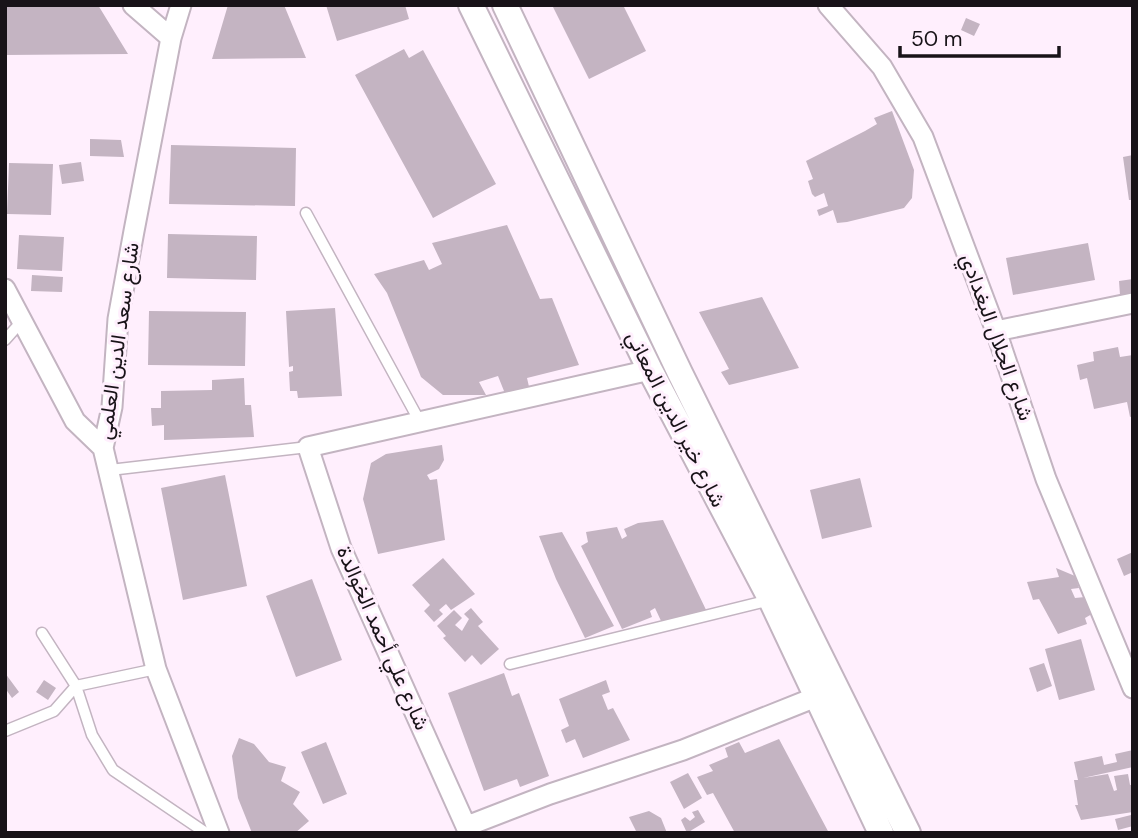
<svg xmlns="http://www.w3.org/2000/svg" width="1138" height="838" font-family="'DM Sans',Vazirmatn,sans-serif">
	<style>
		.building { fill: #c4b4c2 }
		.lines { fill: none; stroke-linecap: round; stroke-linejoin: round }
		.service-casing { stroke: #c3b4c1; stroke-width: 13 }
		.minor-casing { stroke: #c3b4c1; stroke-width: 23 }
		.tertiary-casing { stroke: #c3b4c1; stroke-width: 28 }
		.service { stroke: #fff; stroke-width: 10 }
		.minor { stroke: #fff; stroke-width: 19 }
		.tertiary { stroke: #fff; stroke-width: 24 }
		.labels { text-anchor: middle; stroke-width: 6; stroke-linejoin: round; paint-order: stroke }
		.street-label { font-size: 21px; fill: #181318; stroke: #ffeffd }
	</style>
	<rect width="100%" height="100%" fill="#ffeffd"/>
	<path class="building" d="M5,5H98L128,54L5,55Z
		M228,5H284L306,58L212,59Z
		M326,5H405L409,19L337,41Z
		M552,5H623L646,51L589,79Z
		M966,18L980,24L974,36L961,30Z
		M404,49L409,58L423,50L496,184L433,218L355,75Z
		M892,111L914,170L912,198L904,208L847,222L837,223L833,210L819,216L817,210L828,206L824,193L815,197L812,194L808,181L813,179L806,161L865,131L877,124L874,118Z
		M90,139L121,140L124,157L90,156Z
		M171,145L296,148L295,206L169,204Z
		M1133,155V200H1129L1123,157Z
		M81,162L84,181L62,184L59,165Z
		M9,163L53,164L51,215L7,214Z
		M507,225L540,299L552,298L579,365L527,378L530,391L506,396L498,376L479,382L486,395H443L421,377L387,293L374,274L424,260L429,270L442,264L432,243Z
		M168,234L257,236L256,280L167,278Z
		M19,235L64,237L62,271L17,269Z
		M1088,243L1095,280L1013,295L1006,258Z
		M32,275L63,277L62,292L31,291Z
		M1133,279V293L1120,295L1119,281Z
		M762,297L799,368L729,385L721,372L729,369L699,312Z
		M335,308L342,396L298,398L297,391H290L289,372L293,371V366L289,367L286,311Z
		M149,311L246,312L245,366L148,365Z
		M1118,347L1120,357L1133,355V416L1130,417L1127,402L1094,409L1087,378L1080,380L1077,365L1094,361L1093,352Z
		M244,378L245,405H251L254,437L164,440V425L152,426L151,408H161V391L212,390V380Z
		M442,445L444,460L439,469L427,475L430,480L437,479L445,540L378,554L363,499L371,463L386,454Z
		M225,475L247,586L183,600L161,488Z
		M860,478L872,527L822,539L810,490Z
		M663,520L708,614L662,623L655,608L650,611L652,617L622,629L581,546L588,542L586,532L617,527L622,539L627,536L624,529L638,523Z
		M562,532L614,626L585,638L556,579L539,536Z
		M1133,552V572L1124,576L1117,559Z
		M443,558L475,594L451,610L446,604L439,610L443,614L434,622L424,611L430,605L412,585Z
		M1056,568L1075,576L1079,588L1071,589L1075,598L1085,597L1092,614L1085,618L1087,624L1058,634L1039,599L1033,600L1027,582L1059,577Z
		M312,579L342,660L296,677L266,596Z
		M471,608L483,622L478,626L499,649L481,665L472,655L465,662L443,638L446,636L437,626L454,610L462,618L455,625L462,631L469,619L464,614Z
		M1081,639L1095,690L1059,700L1045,649Z
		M1044,663L1052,686L1037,692L1029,668Z
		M5,673L19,692L12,698L5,688Z
		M504,673L512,696L519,693L549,776L520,787L517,779L484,791L448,693Z
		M44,680L56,688L48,700L36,692Z
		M606,680L610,692L602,695L608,710L613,708L630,740L583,758L575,739L566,743L561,730L569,726L559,699Z
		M239,738L254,744L269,762L286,767L281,781L300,792L293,804L309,821L295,833H252L238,798L232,756Z
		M779,739L829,833H735L713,793L707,795L697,777L713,771L709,765L728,757L725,748L739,742L745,753Z
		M326,742L347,794L323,804L301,752Z
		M1133,750V767L1083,778L1108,774L1114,791L1117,790L1114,776L1128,774L1130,785H1133V812L1081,820L1075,805H1078L1074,780H1078L1074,762L1102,756L1104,765L1117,762L1115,754Z
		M688,773L702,798L684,809L670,782Z
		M698,810L705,822L687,833L681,820L685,817L690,821L695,817L692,812Z
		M649,811L661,818L667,833H637L629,817Z
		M1131,815L1133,826L1118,830L1115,819Z"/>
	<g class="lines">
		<g class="service-casing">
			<path id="service" d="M306,213L420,422
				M5,340L22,321
				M110,470L308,447
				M42,633L76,686L92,735L113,770L206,833
				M510,664L770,600
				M5,731L54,711L76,686L156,669"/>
		</g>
		<g class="minor-casing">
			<path id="minor" d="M133,5L171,38
				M181,5L171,38L134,231L118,319L112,407L103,448L156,669L219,833
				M828,5L882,67L923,137L996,331L1046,479L1133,688
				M5,289L75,421L103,448
				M996,331L1133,303
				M467,826L550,794L683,750L816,697
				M469,833L341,548L308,447L650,370"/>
		</g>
		<g class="tertiary-casing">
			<path id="tertiary" d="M471,5L650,370L771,600L881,833
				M505,5L680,373L908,833"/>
		</g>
		<use href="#service" class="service"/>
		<use href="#minor" class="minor"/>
		<use href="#tertiary" class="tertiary"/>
	</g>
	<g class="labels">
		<g class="street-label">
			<text transform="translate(997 337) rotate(70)" y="7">شارع الجلال البغدادي</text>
			<text transform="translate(118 341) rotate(-82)" y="7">شارع سعد الدين العلمي</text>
			<text transform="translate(676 419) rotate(63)" y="7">شارع خير الدين المعاني</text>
			<text transform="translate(383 638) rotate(66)" y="7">شارع علي أحمد الخوالدة</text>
		</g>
	</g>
	<rect width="1138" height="838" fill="none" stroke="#181318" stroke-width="14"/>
	<path d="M900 46v10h159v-10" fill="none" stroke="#181318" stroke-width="3.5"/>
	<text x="911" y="46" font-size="21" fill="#181318" stroke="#ffeffd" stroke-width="5" paint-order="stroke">50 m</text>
</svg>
